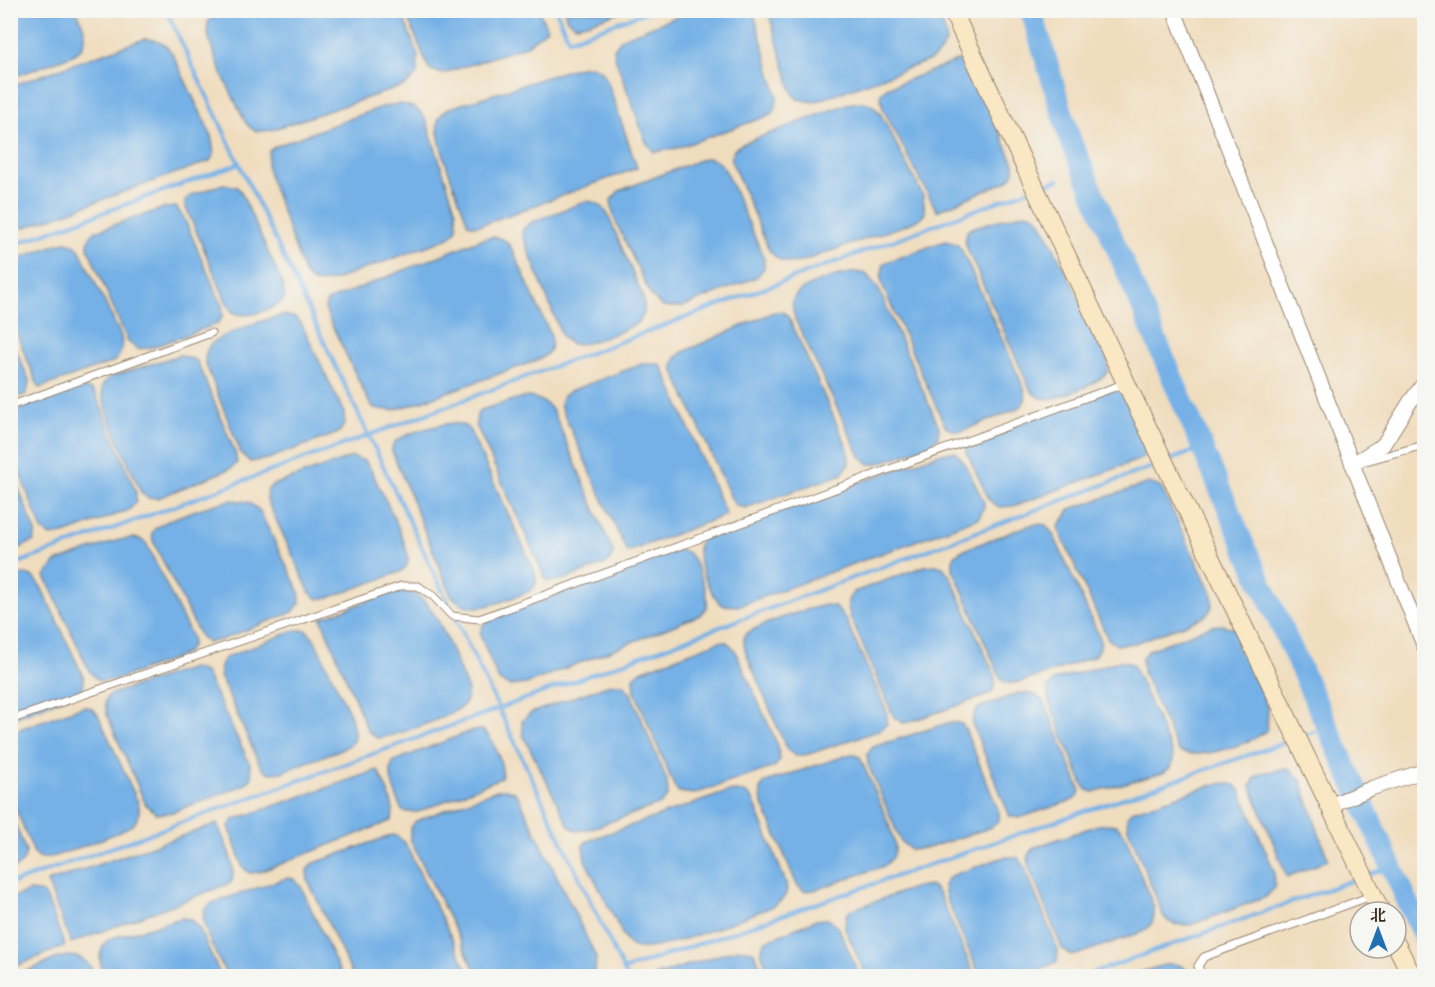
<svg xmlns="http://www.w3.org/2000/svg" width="1435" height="987" font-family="'Libre Bodoni','Noto Serif SC',serif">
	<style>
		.water { fill: #75b1e6; stroke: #586e82; stroke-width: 1.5 }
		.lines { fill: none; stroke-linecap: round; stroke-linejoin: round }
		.stream { stroke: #75b1e6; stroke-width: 4 }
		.river { stroke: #75b1e6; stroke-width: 22 }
		.lane-casing { stroke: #96846e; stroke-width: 9 }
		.street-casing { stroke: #96846e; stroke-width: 16 }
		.secondary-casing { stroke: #96846e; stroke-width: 20 }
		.lane { stroke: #fff; stroke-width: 7 }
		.street { stroke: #fff; stroke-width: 14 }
		.secondary { stroke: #fae7c3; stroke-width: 18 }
	</style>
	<rect width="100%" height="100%" fill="#f6f6f2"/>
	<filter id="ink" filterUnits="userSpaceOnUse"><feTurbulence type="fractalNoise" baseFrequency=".0167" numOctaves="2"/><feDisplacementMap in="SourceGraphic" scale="12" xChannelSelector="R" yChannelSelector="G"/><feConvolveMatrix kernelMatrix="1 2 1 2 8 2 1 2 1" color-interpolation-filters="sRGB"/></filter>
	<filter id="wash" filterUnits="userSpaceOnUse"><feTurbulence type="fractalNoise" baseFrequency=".008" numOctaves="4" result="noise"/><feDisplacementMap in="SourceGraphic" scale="24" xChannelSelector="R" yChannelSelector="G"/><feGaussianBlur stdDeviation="1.35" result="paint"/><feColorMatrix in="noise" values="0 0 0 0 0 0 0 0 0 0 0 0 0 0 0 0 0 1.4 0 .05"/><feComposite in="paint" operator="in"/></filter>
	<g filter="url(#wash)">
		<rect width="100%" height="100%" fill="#f0ddbe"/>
		<path class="water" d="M11,10L77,11C84,28 93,43 73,55L11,78Z
			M228,10L401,11L418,56L417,74L406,85L271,130C259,132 254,133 246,123C237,104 200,37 209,20Z
			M405,11H539L547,29L526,46L442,74L429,69Z
			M564,11H622L587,23L576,25L567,19Z
			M691,11H753L777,95C777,107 776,112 765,117L677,148L654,152L646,142L615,57L614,49L622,38Z
			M768,11H935C947,31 954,44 931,60L814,102L797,99L792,92Z
			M144,39C158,39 163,42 172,53L211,135L214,154L210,161L29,226L18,229H11V86Z
			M957,61L965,62L970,66L1014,164C1015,172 1013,176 1007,181L937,211L883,109L880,94L887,88Z
			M591,66L600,70L607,80L637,168L484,224L475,226L468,224C461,203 434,141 438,121C440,114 445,111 450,108L565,71L581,67Z
			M859,102C869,103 874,105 880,113L923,196L925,213L921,218L911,223L800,262C786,264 779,262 769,250L731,160L734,149L742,144L847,104Z
			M399,104C415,106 420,109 427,123L456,211L457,229L451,236L443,240L332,281C320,283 311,285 304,273L270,178L267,166L269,151L276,146L382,107Z
			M705,158C716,158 719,162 725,170L764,258V268L757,277L682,307H663L651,296L614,218L611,200L619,191Z
			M223,184L237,187L241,192L283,285L285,297L283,301C270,310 240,323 229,308L185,205V201L190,196Z
			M587,201C597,202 601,205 607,213L643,297C644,305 646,313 640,320C632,329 585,346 573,344C568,343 565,340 562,336L522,234L523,229L532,222Z
			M176,207L184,218L222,306L223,316L217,324L153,347L138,349L128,342L88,248C88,239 89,236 96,231L164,208Z
			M1025,213L1034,215L1040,220L1107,354L1108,371C1100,383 1055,402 1041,398C1036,397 1033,392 1030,389L968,251L965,241L967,231L974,227Z
			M491,237C504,237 508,242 514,253L551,336C552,349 550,354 538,360L411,405L393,410L375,409L369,402L328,317L325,308L327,301L479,240Z
			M945,241L957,244L962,251L1024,388C1027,398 1026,403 1017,409L962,431C954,431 949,431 944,424L883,287L881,278L884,263Z
			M66,242L73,244L79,249L121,336C123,348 122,355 113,362L39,388L11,320V261L58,244Z
			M856,272L866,274L878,288L939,427L938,437L931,445L877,464H869L860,456L795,319C794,313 791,306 793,300C796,285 842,274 856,272Z
			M774,312H783L788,316L848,449L849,464L842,474L745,508L735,505L732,500L673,369C673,358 678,355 687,350Z
			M284,315L296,318L301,323L344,413L345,424L338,433L268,459L250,462L241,453L205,362C205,355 206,349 211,344C222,334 268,318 284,315Z
			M11,338L29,380V385L26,394L11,400Z
			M180,355L196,360L200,368L235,452L237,463L232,468L158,498H148L142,494C134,475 100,404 102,388C103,383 106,381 110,377Z
			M642,364H659L663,368L726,515L627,552L561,408C560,399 562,396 570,391Z
			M78,387L92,390L97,397L136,492V502L129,510L64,534L50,536L42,530L11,451V416L16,411L63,391Z
			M1113,389L1123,393L1145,438L1146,446L1144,456L1138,460L1014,506L998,507L989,500L966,451L967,445L970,442Z
			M528,397C540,399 546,402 553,411L613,552L610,561L603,565L562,580L549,581L545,578L476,425L477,414L481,410L516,399Z
			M454,423L463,425L469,429L535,572C536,577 537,582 535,586C531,593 520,595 514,597C492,605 469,616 451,595L392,451C392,447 392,446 395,442C404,433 441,424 454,423Z
			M955,452L964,462L984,502V508L979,518L738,606L722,605C710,595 691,553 701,539L942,453Z
			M352,457L365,461L371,470C379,488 410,545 408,561C407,567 404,569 400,572L331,597L318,599L310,593L267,500L268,489L273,485Z
			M10,467L36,532L34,541L11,552Z
			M1149,483L1160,487L1164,493L1211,592C1214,604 1213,611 1202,618L1135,643L1117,645L1108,639L1058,528L1070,509Z
			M233,500L248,502L259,510L299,591L300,603L293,612L218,641L207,642L200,636L153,541L152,533C157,520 217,503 233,500Z
			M1038,524L1046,525L1054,536L1100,638C1101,647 1100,652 1092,657C1075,663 1022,685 1008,683C1002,682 1003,681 1000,677L953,569C952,560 953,556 961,551L1027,526Z
			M132,538L140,539L146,543L192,638V645L186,653L181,656L115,680L99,681L90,672L45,576L56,562L119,540Z
			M677,550C681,551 683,550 687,552C696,558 709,597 707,607L700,615L526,684L510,686L499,681L480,635L483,625L489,620Z
			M936,565L943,567L951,578L994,674C996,684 996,689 988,695L909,722L902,723L894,717L850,616C847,606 846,599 854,592L925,566Z
			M25,574L32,576L41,587L84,678C84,687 83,691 75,694L11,719V577Z
			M406,591C414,594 420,596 426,603C443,622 457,666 468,690C467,695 467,700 464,704C456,715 391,738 377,738L368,731L321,618L390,593Z
			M826,605L834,606L845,618L887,712V724L880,730L809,754L796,756L787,750L746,653L744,644V636C754,625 810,608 826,605Z
			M1221,625L1234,628L1237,634L1268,709L1267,730C1250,745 1202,759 1180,752L1175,745L1143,672L1142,658L1149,650L1211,626Z
			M295,630H306L313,637L351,716L355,737L351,744L342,749L281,772C272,774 268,774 261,767L220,676C219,667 219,663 227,657Z
			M720,641L727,642L735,650L778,746L780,760L774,767L694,794L679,792L675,788L635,692L634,677L641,671Z
			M1119,661L1127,662L1133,665L1173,755C1174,764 1171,768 1163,773L1093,792L1087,790L1083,785L1050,704L1047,689L1055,680Z
			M192,668L205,672L250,764L252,778L244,785L173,812L157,814L146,805L107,715L105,701L108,696L114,693Z
			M617,684H623L631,694L667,781L668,795L661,804L589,829L577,831L569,826L523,735L522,721L531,713L607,685Z
			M1019,693L1034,694L1045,703L1080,790L1078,797L1073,800L1019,818L1010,816L1008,812L972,723L975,712L979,708Z
			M84,706L93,709L98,715L138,802C140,811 140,818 133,824C126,831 55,858 44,858C38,858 36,856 33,851L11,797V732Z
			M951,722L962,724L965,729L999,812V820L992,827L931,847L912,850L901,842L868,764L867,755L873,747Z
			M482,730C492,735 506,768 501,778L418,812H404L401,809C397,795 385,774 394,761L471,731Z
			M851,754L860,757L862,762C869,779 897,836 895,851C894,858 889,862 884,866L815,890L804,891L797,885L762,802L760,789L766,782Z
			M1284,769L1291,770L1301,781L1328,860L1287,877L1251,787L1255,777L1262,773Z
			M378,770C384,785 398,806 391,821L260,872L249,873L242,866L229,826L233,820Z
			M1225,783L1235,785L1240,790L1274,871L1275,887L1266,897L1190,925C1179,925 1171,926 1164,917L1128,828L1127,817L1132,811L1212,785Z
			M506,789L514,792L519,798L596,957L595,970L590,976H478L410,839V828L416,821L497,790Z
			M737,791L748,794L753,800L786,883C789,896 782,901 771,907C744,917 663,952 638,948C633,948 630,945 626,941L585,860L583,846L586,842L592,839L727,792Z
			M10,812L26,851C25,862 20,866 11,869Z
			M217,824C223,838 239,869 231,883L71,943L47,882Z
			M1108,824L1116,825L1124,833L1154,908C1155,920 1152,926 1142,932L1076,955H1070L1062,948L1029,867L1028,855L1033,848L1098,825Z
			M392,835L397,836L405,843L470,976H353L308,880L307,870L312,864Z
			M1004,857H1017L1023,864L1058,950L1057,961L1053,964L1021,976H980L946,898L944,885L950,876Z
			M287,878L294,879L301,887L342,976H227C221,963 197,923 205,909C205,909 212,904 212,903Z
			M932,886L939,894L975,976H866L845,928L846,916L851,910L916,887Z
			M30,891L43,893L47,899L65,946L11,968V898Z
			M182,918L190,919L199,928L221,976H104C99,961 97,951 109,939Z
			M825,919H830L839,929L860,976H770L761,952L764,942L815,920Z
			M738,949L753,951L766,976H654Z
			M67,956C83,956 89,963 96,976H16L55,959Z
			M1168,964C1180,964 1184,966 1191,976H1127Z"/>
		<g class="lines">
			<path class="stream" d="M166,10L626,976
				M556,10L569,40L651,10
				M1039,187L1058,180
				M10,246L238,164
				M1170,460L1192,452
				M10,566L367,436L1029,190
				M1302,736L1315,732
				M1368,875L1382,870
				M10,884L498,709L1160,464
				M623,970L1292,740
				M1084,976L1359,878"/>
			<path class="river" d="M1031,10L1070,139L1243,543L1424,937"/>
		</g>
	</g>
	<g filter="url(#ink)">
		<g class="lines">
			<g class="lane-casing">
				<path id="lane" d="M10,406L211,333
					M1366,461L1424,445
					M10,720L401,586H418L433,596L452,616L479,619L1126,383
					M1202,976L1198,966L1204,957L1371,896"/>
			</g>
			<g class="street-casing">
				<path id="street" d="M1174,10L1424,646
					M1352,464L1383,445L1410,402L1424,383
					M1331,805L1372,788L1424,771"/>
			</g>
			<g class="secondary-casing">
				<path id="secondary" d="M952,10L1126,383L1381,912
					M1396,944L1412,976"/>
			</g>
			<use href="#lane" class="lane"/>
			<use href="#street" class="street"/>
			<use href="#secondary" class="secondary"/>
		</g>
	</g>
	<rect width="1435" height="987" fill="none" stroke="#f6f6f2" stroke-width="36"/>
	<g transform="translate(1378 930)"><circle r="28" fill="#f6f6f2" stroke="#aba49d" stroke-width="1.5"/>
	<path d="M0-4.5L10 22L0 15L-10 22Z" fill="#1f6fb2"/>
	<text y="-9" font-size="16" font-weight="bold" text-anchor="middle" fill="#3b2a1e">北</text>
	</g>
</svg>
